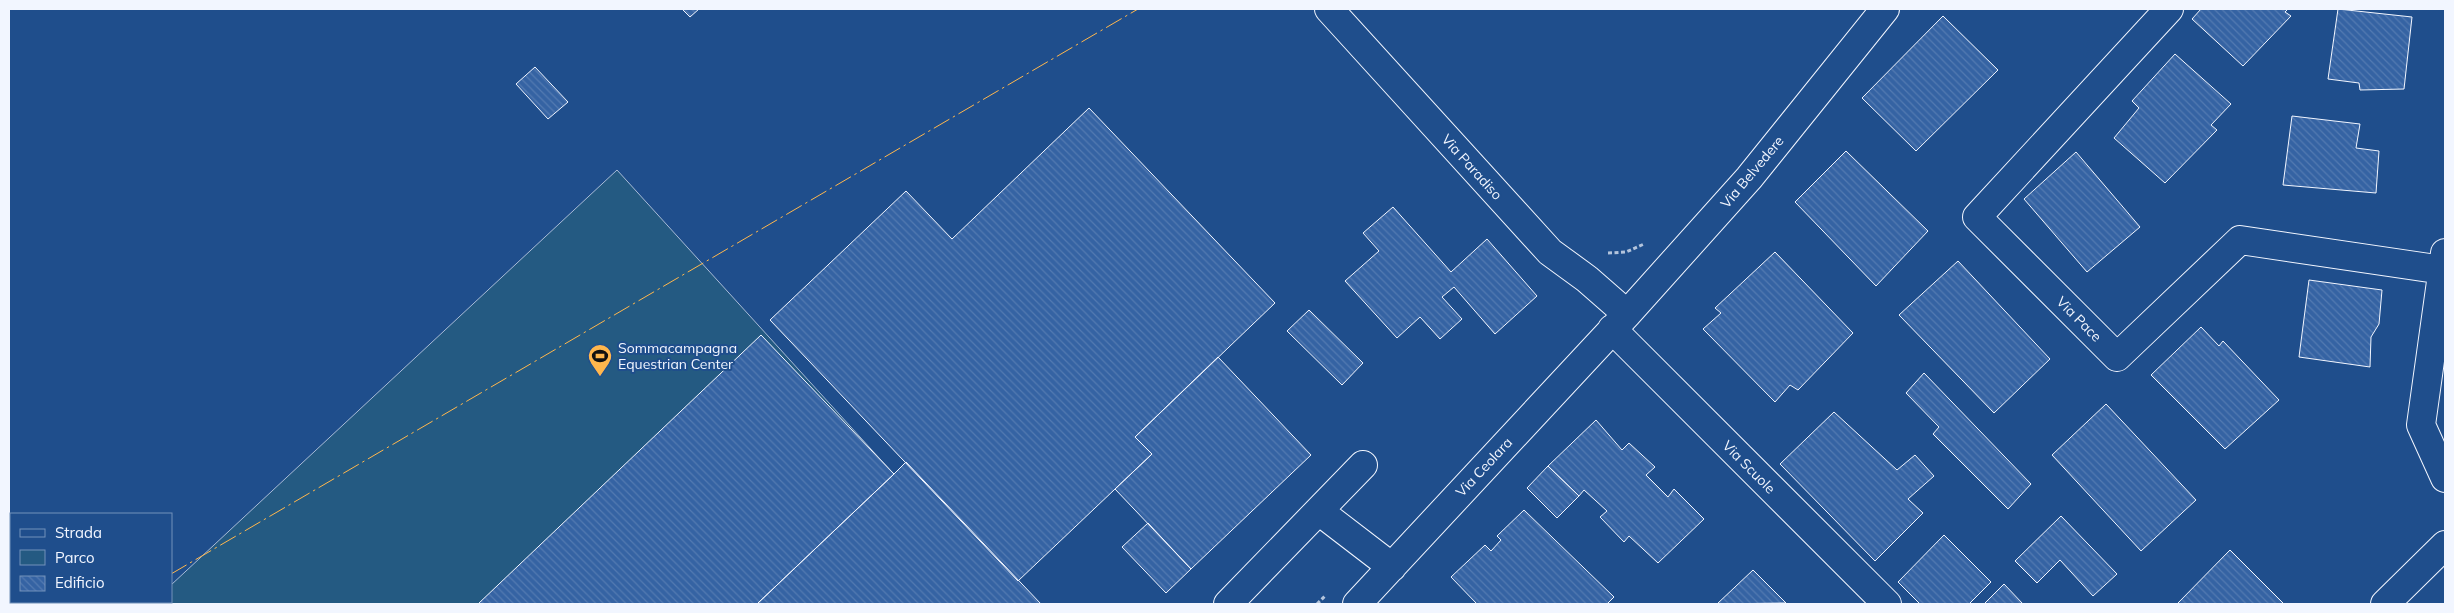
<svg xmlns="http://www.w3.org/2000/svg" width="2454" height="613" font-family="Mulish,sans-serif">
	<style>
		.park { fill: #245a82; stroke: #a8bbd7 }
		.building { fill: url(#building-back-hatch); stroke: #f2f6ff }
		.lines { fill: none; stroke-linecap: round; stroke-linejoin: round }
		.minor-casing { stroke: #f2f6ff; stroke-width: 30 }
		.path { stroke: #b3c4dc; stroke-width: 3; stroke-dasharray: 4 2.5; stroke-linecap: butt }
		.minor { stroke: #1f4e8c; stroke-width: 28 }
		.power { stroke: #ffb74d; stroke-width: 1; stroke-dasharray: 18 4 2.5 4; stroke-linecap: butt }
		.labels { text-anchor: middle; stroke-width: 4; stroke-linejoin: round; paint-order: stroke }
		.street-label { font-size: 14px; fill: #f2f6ff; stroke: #1f4e8c }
		.poi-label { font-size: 14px; fill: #f2f6ff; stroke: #1f4e8c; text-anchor: start }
	</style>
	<defs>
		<pattern id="building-back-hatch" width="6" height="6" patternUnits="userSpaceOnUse" patternTransform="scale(1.25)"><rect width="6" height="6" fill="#3563a3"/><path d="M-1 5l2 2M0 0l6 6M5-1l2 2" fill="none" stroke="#537ab1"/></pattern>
	</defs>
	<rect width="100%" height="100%" fill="#1f4e8c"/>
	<path class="park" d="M617,170L1012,604H150L153,602H171V585Z"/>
	<path class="building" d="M682,9H699L690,17Z
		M2201,9H2288L2285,12L2291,16L2243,66L2192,19Z
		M2338,9L2412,17L2404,89L2360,90L2359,83L2328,79Z
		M1943,16L1998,70L1916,151L1862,98Z
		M2175,54L2231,104L2211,125L2217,130L2165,183L2114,138L2139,108L2132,101Z
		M535,67L568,102L548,119L516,84Z
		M1089,108L1275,303L1135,437L1152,454L1018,581L770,320L906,191L952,239Z
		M2292,116L2360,124L2356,148L2379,151L2376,193L2283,185Z
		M1846,151L1928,231L1876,286L1795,202Z
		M2076,152L2140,227L2087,272L2024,199Z
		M1393,207L1451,272L1487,239L1537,296L1495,334L1454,287L1442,297L1462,319L1440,339L1420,317L1397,338L1345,281L1379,251L1363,233Z
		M1775,252L1853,333L1798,390L1790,385L1775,402L1703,329L1721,313L1715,308Z
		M1958,261L2050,359L1994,413L1899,315Z
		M2309,280L2382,290L2379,324L2371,337L2370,367L2299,357Z
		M1309,310L1363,363L1342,385L1287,331Z
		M2201,327L2219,346L2223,341L2279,400L2225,449L2151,375Z
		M761,335L894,474L757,604H478Z
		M1218,357L1311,455L1191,569L1115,489L1152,454L1135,437Z
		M1924,373L2031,484L2008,509L1933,434L1939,427L1906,393Z
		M2106,404L2196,500L2141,551L2052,455Z
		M1834,412L1897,470L1915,455L1934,476L1908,499L1923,513L1875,561L1780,464Z
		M1596,420L1622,450L1629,443L1655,467L1646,475L1668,497L1674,489L1704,519L1658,563L1629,536L1624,542L1600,517L1607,511L1584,490L1579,496L1548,466Z
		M906,462L1041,604H757L894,474Z
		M1548,466L1579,496L1557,518L1527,488Z
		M1524,510L1614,597L1607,604H1477L1451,577L1485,545L1491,551L1501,540L1497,536Z
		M2061,516L2117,574L2093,596L2060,560L2037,583L2015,561Z
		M1148,523L1191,569L1166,593L1122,547Z
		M1944,535L1991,582L1969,604H1920L1898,582Z
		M2230,550L2284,604H2177Z
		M1753,570L1786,603L1717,604Z
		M2004,584L2023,604H1984Z"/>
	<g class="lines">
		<g class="minor-casing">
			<path id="minor" d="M1329,9L1550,252L1587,279L1627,314
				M2169,9L1977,217L2117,357L2240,240L2443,270
				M2445,253L2421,425L2445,478
				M1612,329L1887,604
				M1319,511L1392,567
				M1228,604L1363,465
				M1357,604L1627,314L1749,178L1885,9
				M2385,604L2445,545"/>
		</g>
		<path class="path" d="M1608,253L1626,252L1644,244
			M1317,604L1326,595"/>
		<use href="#minor" class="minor"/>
		<path class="power" d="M171,574L1138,9
			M120,604L124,602"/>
	</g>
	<defs>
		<g id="stadium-pin" transform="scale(1.25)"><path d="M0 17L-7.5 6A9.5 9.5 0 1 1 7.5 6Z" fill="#ffb74d" stroke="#1f4e8c"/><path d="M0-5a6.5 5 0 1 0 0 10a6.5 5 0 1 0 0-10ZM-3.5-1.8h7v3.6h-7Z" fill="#111"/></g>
	</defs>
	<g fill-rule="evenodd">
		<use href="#stadium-pin" x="600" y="356"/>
	</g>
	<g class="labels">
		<g class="street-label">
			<text transform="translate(1472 167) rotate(48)" y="5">Via Paradiso</text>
			<text transform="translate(1752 172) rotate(-50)" y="5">Via Belvedere</text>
			<text transform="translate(2079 319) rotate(45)" y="5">Via Pace</text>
			<text transform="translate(1484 467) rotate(-47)" y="5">Via Ceolara</text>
			<text transform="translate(1749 467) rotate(45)" y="5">Via Scuole</text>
		</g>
		<g class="poi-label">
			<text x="618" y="353">Sommacampagna<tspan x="618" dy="16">Equestrian Center</tspan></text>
		</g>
	</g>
	<rect width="2454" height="613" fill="none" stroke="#f2f6ff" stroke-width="20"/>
	<rect x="10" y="513" width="162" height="90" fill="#1f4e8c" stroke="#7391ba"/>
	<rect x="20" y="529" width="25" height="8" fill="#1f4e8c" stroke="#7391ba"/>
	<text x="55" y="538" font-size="15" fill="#f2f6ff">Strada</text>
	<rect x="20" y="550" width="25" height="15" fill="#245a82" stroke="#7391ba"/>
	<text x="55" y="563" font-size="15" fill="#f2f6ff">Parco</text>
	<rect x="20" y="576" width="25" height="15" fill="url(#building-back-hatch)" stroke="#7391ba"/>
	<text x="55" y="588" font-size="15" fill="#f2f6ff">Edificio</text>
</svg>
